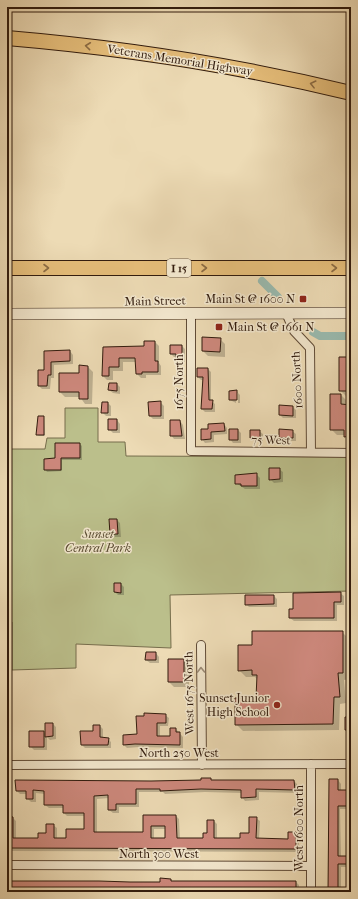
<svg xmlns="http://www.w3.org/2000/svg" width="358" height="899" font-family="'IM FELL French Canon',serif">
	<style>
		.green { fill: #bbbf8b; stroke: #766d4c }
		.shadow { fill: #0003; fill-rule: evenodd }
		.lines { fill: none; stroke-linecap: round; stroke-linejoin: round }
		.canal { stroke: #99bbb0; stroke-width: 8 }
		.building { fill: #cd887c; stroke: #311b0d; fill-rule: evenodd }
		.street-casing { stroke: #604b37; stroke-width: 10 }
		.secondary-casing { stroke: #311b0d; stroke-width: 12 }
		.highway-casing { stroke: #311b0d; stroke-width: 16 }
		.street { stroke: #f3e8cf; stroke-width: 8 }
		.secondary { stroke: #f3e8cf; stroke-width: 11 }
		.highway { stroke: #e6be7a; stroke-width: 14 }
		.oneway { stroke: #8c6c44 }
		.oneway2 { stroke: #9c8c78 }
		.poi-dot { fill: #8f2418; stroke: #f3e8cf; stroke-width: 1.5 }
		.labels { text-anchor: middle; stroke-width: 3; stroke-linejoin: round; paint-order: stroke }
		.shield { fill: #f3e8cf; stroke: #6b5847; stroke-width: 1 }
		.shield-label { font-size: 11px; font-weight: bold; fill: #311b0d }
		.street-label { font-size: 12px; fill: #311b0d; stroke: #f3e8cf }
		.poi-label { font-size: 12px; fill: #311b0d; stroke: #f3e8cf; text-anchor: end }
		.park-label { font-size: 12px; font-style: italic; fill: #5a4c33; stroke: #f3e8cf }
	</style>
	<rect width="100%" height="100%" fill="#eddbb5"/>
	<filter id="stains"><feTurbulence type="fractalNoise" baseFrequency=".005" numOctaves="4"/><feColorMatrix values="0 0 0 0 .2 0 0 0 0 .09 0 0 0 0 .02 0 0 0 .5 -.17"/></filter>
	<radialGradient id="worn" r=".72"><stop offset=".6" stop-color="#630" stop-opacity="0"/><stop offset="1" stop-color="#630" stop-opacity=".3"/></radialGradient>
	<path class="green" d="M65,408H98V442H125L126,456L351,457V591L170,595L171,648L76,644V668L12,670V622L7,621V449H45L47,438H65Z"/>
	<path class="shadow" d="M203,338L220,339L225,344V357L208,356L203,351Z
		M145,342H155L159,346V363L161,366V375H146V378H141L137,374L136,362H123V371H113V380H107L103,376L104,348L145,347Z
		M182,346L185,349V362H181L177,357H174L171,354Z
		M70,351L73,355V364L54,365V378H51L50,389H42L39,386L45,371V352Z
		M351,358V396H346L340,390Z
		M88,367L93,372L92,404H85L80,397H65L60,392Z
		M208,369L211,372V401L215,404V412H205L202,409L204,380H201L198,377Z
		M117,384L120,387V394L113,393L109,390Z
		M236,391L240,395V403H238V393H236V403L230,400Z
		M341,395L347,401V405L351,406V442L345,435H337L331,429Z
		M160,402L164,406V419H153L150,416Z
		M108,403L111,406V416H106L102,412Z
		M293,407L296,410V418H283L280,415Z
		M44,417L45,436H39L37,435Z
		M117,420L120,424V433H113L110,430Z
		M180,421L183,425L185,439H174L171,435Z
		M224,424L227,428V434L214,435V442L205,443L202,439L209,430Z
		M238,430L241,433V443H233L230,439Z
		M259,431L263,434V441H254L251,437Z
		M292,431L296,434V441H283L280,437Z
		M80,444L82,446V460H62V471L47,472L45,469L56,459Z
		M279,469L283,472V482L274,483L270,479Z
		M256,474L260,478V489H245L236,483Z
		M110,520H117L120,523L121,537H114L111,534Z
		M121,584L124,587V595H118L115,592Z
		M340,593L344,596V605H337V621H294L290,618L294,610Z
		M274,596L277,599V607H249L246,604Z
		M342,632L349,639V679L344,680L346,703L340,704L339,730L243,731L236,724L256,699L258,680L255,677H246L239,670Z
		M156,653L159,657V663H150L146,660Z
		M184,660L189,665V687H174L169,682Z
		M165,715L169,718L168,726H160V737H171L176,729L183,737V748L139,747L127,748L124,745V736L138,735Z
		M53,724L56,727V739L50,740L47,737V750H34L30,746L44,732L46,735Z
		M100,726L103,729V738L108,739L111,742V748H85L82,745Z
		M210,779L213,781H294L297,784L298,793L259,792V800L245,801L242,797V793L205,792L165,794L163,792H139V807H119V813H113L109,810V798L97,799V833H144V816H176L179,819L180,839H204L214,821L217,824V839H241L250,834L256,818L260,821L259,839L289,840L296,833L299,837V852L7,851V817L13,818L16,821V839H39L47,834L53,825L57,828V839H67L85,830V816H67L64,813V808H49L45,805V794L36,793V802H31L27,798V794H20L17,791ZM154,829H166V839H154Z
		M330,780H338L341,784V791H348L351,794L350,809H340L341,857H351V867H341V892H328Z
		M171,880L173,882H296L299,885V892H7V883L161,882Z"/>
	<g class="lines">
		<path class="canal" d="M262,281L278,297
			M313,332L320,336H351"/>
	</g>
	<path class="building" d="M202,337L221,338L220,352L202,351Z
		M144,341H155V361H158V372H142V374H136L135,358H119V367H109V376H102L103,347L144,346Z
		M170,345H182V359H176V354H170Z
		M70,350V361L51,362V375H48L47,386H38V370H44V351Z
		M339,357H351V391H339Z
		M79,365L88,366V399H79V392H59V373H79Z
		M197,368H208L209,400H213L212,409H201L203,377H197Z
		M109,383H117V391L108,390Z
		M237,390V400H229V391Z
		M330,394H341V404L351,405V436L344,437V430H330Z
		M161,401V416H149L148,402Z
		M102,402H108V413H101Z
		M279,405L293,406V416L279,415Z
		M38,416H44V435H36Z
		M108,419H117V430H108Z
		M170,420H180L182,436H170Z
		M224,423L225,431L211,432V439L201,440V429H208V424Z
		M229,429H238V440H229Z
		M279,429L293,430V438H279Z
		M250,430H260V438H250Z
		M55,443H80V458H61V470H44V459L55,458Z
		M269,468H280V479L269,480Z
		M257,473V486H241V484H235V475Z
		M109,519H117L118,534H110Z
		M114,583H121V593L114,592Z
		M341,592V602H334V618H289V609H293V593Z
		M245,595H274V604L245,605Z
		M252,631H343V673H338L340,697H334L333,724L235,725V698H256L257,675H252V670L238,671V645H252Z
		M146,652H156V660H145Z
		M168,659H184V682H168Z
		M144,713L166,714V723H157V736H170V728H176V732H180V745L135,744L123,745V735L137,734L136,716H144Z
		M345,717H351V730H345Z
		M45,723H53V736L45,737Z
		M93,725H100V737L109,738L108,745H81L80,731H93Z
		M29,731H44V747H29Z
		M201,778H211V780H294L295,790L256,789V797L241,798V790L201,789L160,791V789H136V804H116V810H108V795L94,796V832H143V815H176L177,838H203V833H207V820H214V838H240V833H249V817H257L256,838L288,839V832H296V849L7,848V816L13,817V838H38V833H46V824H54V838H66V829H84V813H63V805H44V791L33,790V799H26V791H16L15,780L151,781L201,780ZM151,826H165V838H151Z
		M329,779H338V790H348L347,806H338V856H351V864H338V892H328Z
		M160,878L171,879V881H296V892L155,890L119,892L70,889L7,891V881H99L130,882H160Z"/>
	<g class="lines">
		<g class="street-casing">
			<path id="street" d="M191,313V451L351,453
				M286,313L294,331L310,348L311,452
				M201,645L202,765
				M7,765L351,764
				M7,865L311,866
				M311,892V764"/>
		</g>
		<g class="secondary-casing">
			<path id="secondary" d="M7,314L351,313"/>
		</g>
		<g class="highway-casing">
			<path id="highway" d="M7,38C125,48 236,65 351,93
				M7,268H351"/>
		</g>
		<use href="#street" class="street"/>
		<use href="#secondary" class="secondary"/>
		<use href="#highway" class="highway"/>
	</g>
	<defs><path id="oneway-chevron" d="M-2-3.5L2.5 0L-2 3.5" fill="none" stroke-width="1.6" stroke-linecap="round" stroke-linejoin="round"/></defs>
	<g class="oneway">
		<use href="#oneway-chevron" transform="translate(88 46) rotate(-174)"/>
		<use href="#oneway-chevron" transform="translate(313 84) rotate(-166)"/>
		<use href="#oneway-chevron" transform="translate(46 268)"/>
		<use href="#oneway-chevron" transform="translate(204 268)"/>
		<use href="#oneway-chevron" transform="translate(334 268)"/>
	</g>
	<use class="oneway2" href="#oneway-chevron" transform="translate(201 670) rotate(-91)"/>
	<g class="poi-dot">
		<rect x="299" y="295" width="8" height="8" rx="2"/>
		<rect x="215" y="323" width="8" height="8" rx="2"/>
		<circle cx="277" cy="705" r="4"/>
	</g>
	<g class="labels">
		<rect class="shield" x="167" y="259" width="24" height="18" rx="3"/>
		<g class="shield-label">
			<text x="179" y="272">I 15</text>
		</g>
		<g class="street-label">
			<text transform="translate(180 60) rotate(9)" y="4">Veterans Memorial Highway</text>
			<text transform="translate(155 301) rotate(-1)" y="4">Main Street</text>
			<text transform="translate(297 380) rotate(-93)" y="4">1600 North</text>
			<text transform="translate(179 382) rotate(-90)" y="4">1675 North</text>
			<text transform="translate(271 440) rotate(1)" y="4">75 West</text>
			<text transform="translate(189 693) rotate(-91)" y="4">West 1675 North</text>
			<text x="179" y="757">North 250 West</text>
			<text transform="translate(299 828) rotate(-90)" y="4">West 1600 North</text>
			<text x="159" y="858">North 300 West</text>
		</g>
		<g class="poi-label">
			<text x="295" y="303">Main St @ 1600 N</text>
			<text x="227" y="331" text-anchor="start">Main St @ 1661 N</text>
			<text x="269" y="702">Sunset Junior<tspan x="269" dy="14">High School</tspan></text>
		</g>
		<g class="park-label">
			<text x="98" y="538">Sunset<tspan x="98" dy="14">Central Park</tspan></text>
		</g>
	</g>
	<rect width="358" height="899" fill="none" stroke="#eddbb5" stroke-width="24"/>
	<rect x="8" y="8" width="342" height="883" fill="none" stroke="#311b0d" stroke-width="2"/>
	<rect x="12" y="12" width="334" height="875" fill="none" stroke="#311b0d"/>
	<rect width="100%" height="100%" filter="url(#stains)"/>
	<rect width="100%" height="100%" fill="url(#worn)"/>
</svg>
